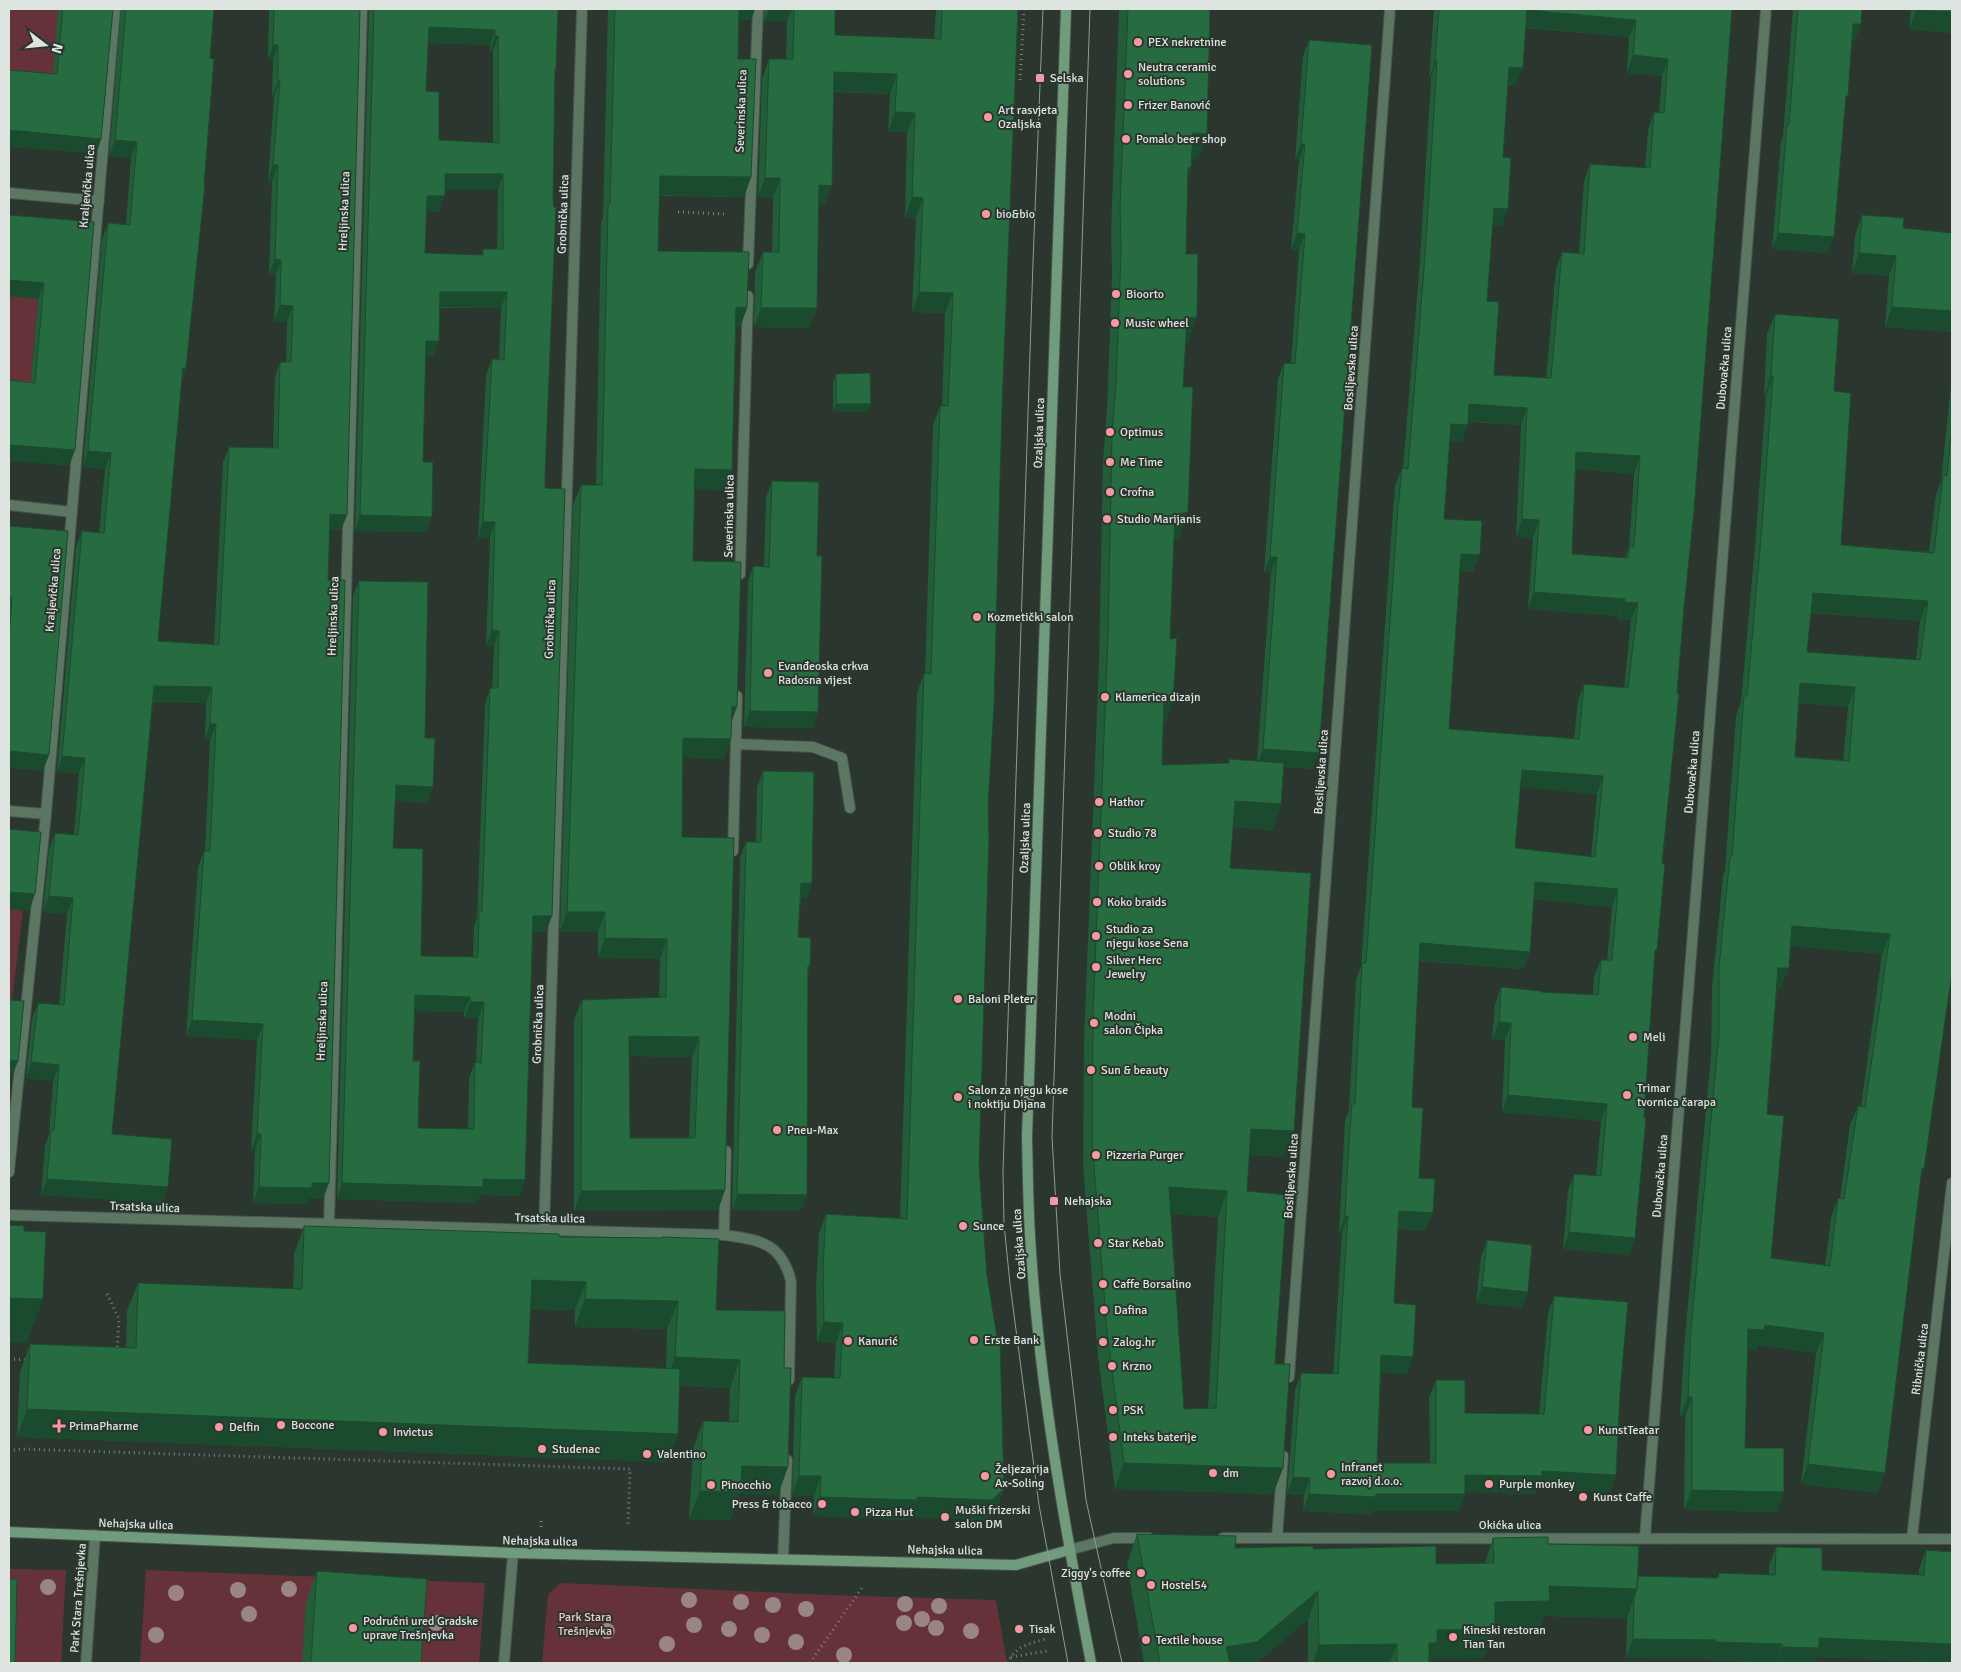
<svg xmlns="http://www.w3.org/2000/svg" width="1961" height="1672" font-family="Signika,sans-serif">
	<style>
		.green { fill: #66323a }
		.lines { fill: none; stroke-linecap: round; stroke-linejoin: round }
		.lane-casing { stroke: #48524a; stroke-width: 12 }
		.street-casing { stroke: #48524a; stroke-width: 12 }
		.secondary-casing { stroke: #48524a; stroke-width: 12 }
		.path { stroke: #79837c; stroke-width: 3; stroke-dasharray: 1 4; stroke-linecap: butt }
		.lane { stroke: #5b7662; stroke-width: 10 }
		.street { stroke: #5b7662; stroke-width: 10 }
		.secondary { stroke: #709b7c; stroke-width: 10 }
		.tram { stroke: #929b95; stroke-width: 1 }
		.tree { fill: #988584 }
		.wall { fill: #225c38; fill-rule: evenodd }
		.shaded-wall { fill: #1b4b2e }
		.building { fill: #276b41; stroke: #1b4b2e; fill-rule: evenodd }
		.poi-dot { fill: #f49aa5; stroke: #2b362e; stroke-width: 2 }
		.labels { text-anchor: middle; stroke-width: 4; stroke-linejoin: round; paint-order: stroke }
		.poi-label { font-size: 12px; fill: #dee5e0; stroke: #2b362e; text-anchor: start }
		.street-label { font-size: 12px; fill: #dee5e0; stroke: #2b362e }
		.park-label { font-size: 12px; fill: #f2c6ca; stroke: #2b362e }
	</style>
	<rect width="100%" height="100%" fill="#2b362e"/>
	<path class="green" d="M9,9H59L55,90L9,86Z
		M9,296L38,299L30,398L9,397Z
		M9,909L23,910L10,1017H9Z
		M9,1569L66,1570L61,1663H11Z
		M146,1570L485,1583L479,1663H140Z
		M563,1583L829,1595L996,1600L1007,1663H542L548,1595L557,1586Z"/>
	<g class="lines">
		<g class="lane-casing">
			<path id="lane" d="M736,744L813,747L842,758L850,808"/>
		</g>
		<g class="street-casing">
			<path id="street" d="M9,193L99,201
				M748,264L758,9
				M9,505L72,512
				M740,574L748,296
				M9,811L46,814
				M733,851L737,696
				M9,1172L46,814L115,9
				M9,1215L724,1235C759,1240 781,1242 791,1281L789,1380
				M329,1224L362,9
				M544,1230L582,9
				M724,1235L726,1151
				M1289,1377L1390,9
				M1645,1537L1766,9
				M1223,1538L1952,1539
				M1277,1538L1283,1456
				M1912,1538L1952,1183
				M1069,1550L1114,1538H1149
				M783,1559L787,1460
				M86,1663L95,1535
				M504,1663L513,1553"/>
		</g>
		<g class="secondary-casing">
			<path id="secondary" d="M1066,9L1027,1137C1028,1175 1028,1213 1031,1251C1040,1389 1065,1528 1091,1663
				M9,1532L513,1553L1016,1565L1069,1550"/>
		</g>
		<path class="path" d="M1020,80L1024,9
			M678,212L727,214
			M107,1294L119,1319L117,1351
			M9,1359L27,1360
			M9,1451L21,1449L630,1469L628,1527
			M541,1527V1521
			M1011,1657L1047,1651
			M810,1663L863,1586
			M1007,1663C1017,1646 1028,1644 1045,1639"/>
		<use href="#lane" class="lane"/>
		<use href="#street" class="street"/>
		<use href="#secondary" class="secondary"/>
		<path class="tram" d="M1043,9L1033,262L1003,1172L1004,1224L1010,1284L1039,1505L1068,1663
			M1090,9L1052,1137L1060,1274L1086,1500L1122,1663"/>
	</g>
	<g class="tree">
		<circle cx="48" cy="1587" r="8"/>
		<circle cx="289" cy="1589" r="8"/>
		<circle cx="238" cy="1590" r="8"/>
		<circle cx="176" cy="1593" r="8"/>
		<circle cx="689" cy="1600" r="8"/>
		<circle cx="741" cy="1602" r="8"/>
		<circle cx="905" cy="1604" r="8"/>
		<circle cx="773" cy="1605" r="8"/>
		<circle cx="939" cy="1606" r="8"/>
		<circle cx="806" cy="1609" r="8"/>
		<circle cx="249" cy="1614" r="8"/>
		<circle cx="922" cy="1619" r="8"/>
		<circle cx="436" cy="1623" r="8"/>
		<circle cx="904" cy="1623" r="8"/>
		<circle cx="694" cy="1625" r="8"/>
		<circle cx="936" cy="1628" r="8"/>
		<circle cx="729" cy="1629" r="8"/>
		<circle cx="607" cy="1631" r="8"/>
		<circle cx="971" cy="1631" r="8"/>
		<circle cx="156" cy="1635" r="8"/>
		<circle cx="762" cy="1635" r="8"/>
		<circle cx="796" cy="1642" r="8"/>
		<circle cx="667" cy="1644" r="8"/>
		<circle cx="844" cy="1655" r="8"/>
	</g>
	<path class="wall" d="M58,9H113L101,139L96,154L53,74Z
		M121,9H214L186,368L181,381L158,641L214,644L223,462L229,447L273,448L275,377L280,362H286L287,322L274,321L276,275H269L272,181H268L274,97H272L273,60H268L269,9H360L347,515L341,530H330L328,580L323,1199L309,1198L307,1204L253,1203L255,1150H251L257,1040L186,1036L198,867L204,851H205L210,740H205L206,703L153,702L112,1134L168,1187L162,1203L41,1195L45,1146L49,1134L53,1081L26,1078L32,1019L38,1003L59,1005L67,914L43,912L49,849L55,833L74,835L79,773L57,772L76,547L82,531L99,533L105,469L83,467L102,239L108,223L126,224L131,158L109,156Z
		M369,9H558L555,74L545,476L546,932H533L525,1180L520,1196L480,1195L477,1203L337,1199L353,596L359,581L425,738L433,787L427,803L395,801L393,848L421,956L473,957L474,926L477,918L485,704L490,688H492L494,646H486L490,538H478L486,375L492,359H499L501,308H440L433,357H426L423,462L432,517L426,532L355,531ZM428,43L490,45V52H493V143L439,140L426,91ZM445,190H498L497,249H483L481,255L425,253L427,212H439ZM414,1011L464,1012V1018H478L476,1062H475L469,1078L468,1129L418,1128L413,1061Z
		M608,9H755L751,20H739L738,59L751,177L744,197L659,196L658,251L747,308L740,327H736L732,470L725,490L695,489L693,561L731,723V739L724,759L683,758L682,837L718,1210L574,1211V1020L582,1000L659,998L660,959L598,958V932H560L573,505L581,485H596L601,223L603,217ZM629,1056L692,1057L689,1138H630Z
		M764,9H835V35L934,39L936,9H1018L1002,407L988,807L979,1166L997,1509L985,1520L910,1517L909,1520L813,1516L814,1496L792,1495L795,1396L802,1377L834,1378L836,1343L817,1342L816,1286L819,1233L826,1214L900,1218L917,693L924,673L925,674L933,425L940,406H942L945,313L912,312L916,218L905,217L907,132H888L890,94L834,92L825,205H818L817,308L809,328L754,327L755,272L763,252H772L773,198L758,197L762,79L769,59H786L787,21H764Z
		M1119,9H1210L1207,134L1198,159H1192L1191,167L1188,177L1186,254L1197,317L1187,343H1186L1183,387L1179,538L1174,539L1164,727H1163L1162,765L1228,763L1229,759L1257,761L1271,573H1264L1278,379L1284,363L1291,364L1299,250L1291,249L1299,160H1295L1303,56L1309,40L1313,769L1284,767L1281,804L1272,830L1233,827L1230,868L1284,1157L1249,1155L1247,1191L1275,1364L1283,1468L1273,1494L1115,1489L1098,1356L1083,1165L1084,1040L1099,662L1103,460L1107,410L1112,276L1111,232ZM1171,1214L1218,1217L1208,1409H1184Z
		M1434,9H1732L1684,608L1655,955L1635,1238L1629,1255L1563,1249L1568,1191L1574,1174L1596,1176L1601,1121L1502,1112L1505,1040H1492L1495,1005L1501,987L1541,992L1593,995L1594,977L1601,960H1607L1612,907L1534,899L1530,952L1523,969L1419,961L1412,1107L1419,1178L1426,1230L1398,1229L1394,1303L1407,1374L1381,1372L1377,1463H1430L1429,1397L1436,1380L1465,1413L1539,1414L1548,1313L1554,1296L1620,1393L1616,1475L1610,1492L1537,1489L1535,1494L1465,1492L1459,1511H1371L1370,1514L1303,1511L1304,1495L1287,1494L1295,1390L1301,1373L1333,1374L1342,1233H1339L1342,1175L1345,1121L1349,1110L1356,980L1361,966L1392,525L1395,486L1402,468H1403L1420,260L1431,78H1429ZM1526,28L1629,37L1627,73L1662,76L1659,113L1654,112L1648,130L1645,168L1590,164L1584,181L1579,253L1562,252L1556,269L1546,378L1494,375L1487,301L1492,226H1502L1503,157L1508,85H1516ZM1468,422L1521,425L1516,537L1533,538L1528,609L1618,616V619L1631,620L1624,688L1584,684L1578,701L1574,739L1449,729L1460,571L1473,572L1444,519L1450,441L1462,442ZM1576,469L1634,474L1629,547L1625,558L1572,554ZM1520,787L1597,794L1591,857L1515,848Z
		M1793,9H1862L1855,40H1852L1828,253L1772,249L1781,141L1783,136Z
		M1911,9H1952V33L1909,29Z
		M1862,215L1903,228L1952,233V332L1885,327L1889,276L1852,273L1855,235Z
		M94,222L69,466L31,382L38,299L9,296Z
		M1775,314L1834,391L1841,545L1929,552L1936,495L1941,481L1952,375V972L1924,1169L1920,1180L1878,1493L1801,1484L1816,1353L1759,1345L1757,1350L1748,1349L1745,1448L1784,1492L1777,1512L1684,1510L1685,1417L1680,1416L1684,1348L1711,1055L1712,987L1723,876L1725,870L1736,716L1741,702L1755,546L1766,396H1764L1767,334ZM1811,613L1920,621L1916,660L1807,652ZM1799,703L1848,707L1843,760L1795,757ZM1790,946L1882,954L1861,1106H1858L1850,1125L1840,1198H1838L1831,1218L1825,1265L1771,1258L1767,1114L1777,988H1781Z
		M836,374L871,404L868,412H833V382Z
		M772,481L817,556L813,728L744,727L748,582L753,566H764L766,497Z
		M9,526L49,755L43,770L9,768Z
		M763,771L812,883L807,898H801L798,937L810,966L808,971L801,1211L732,1210L740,858L746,842H756L757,787Z
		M304,1226L559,1237L661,1238L662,1237L716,1310L785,1311L778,1495L740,1494L730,1520L689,1519L693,1449L703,1421L729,1422L730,1388L679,1386L678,1434L667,1462L17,1437L20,1372L30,1344L126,1348L127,1311L138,1283L293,1289L294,1254ZM530,1309L575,1310V1327L667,1329L666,1368L528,1363Z
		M1487,1240L1522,1308L1476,1303L1481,1257Z
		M1137,1534L1235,1548L1313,1549L1436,1564L1485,1563L1493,1538L1548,1544L1638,1576L1717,1578L1719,1573L1769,1575V1565L1776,1547L1822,1570L1919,1575V1569L1926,1550L1952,1663L1816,1657L1813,1663H1775L1709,1660V1659L1626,1658L1627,1617V1618L1544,1616L1539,1630L1494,1631L1484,1658L1431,1659L1430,1663H1308V1620L1256,1663H1144L1127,1564Z
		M317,1571L421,1663H302L306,1602Z"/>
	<path class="shaded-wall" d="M736,9H755L751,20H732Z
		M769,9H792L787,21H764Z
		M1527,10L1636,20L1629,37L1521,27Z
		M1916,10L1952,12V33L1909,29Z
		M1853,24H1861L1855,40H1847Z
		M429,27L495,30L490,45L423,43Z
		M495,36H498L493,52H490Z
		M273,45H278L273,60H268Z
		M1633,55L1668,59L1662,76L1627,73Z
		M1435,61H1437L1431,78H1429Z
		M1509,67L1523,68L1516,85L1503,84Z
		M834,72L897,74L890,94L827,91Z
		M278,81H280L274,97H272Z
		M895,112L915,113L907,132H888Z
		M9,130L101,139L96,154L9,147Z
		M1193,133L1207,134L1198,159L1184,158Z
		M115,140L137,142L131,158L109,156Z
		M1301,144H1305L1299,160H1295Z
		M273,165H278L272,181H268Z
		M1191,167L1182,193L1188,168Z
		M445,174H503L498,190H440Z
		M660,176L751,177L744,197L652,195Z
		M765,178H780L773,198L758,197Z
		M819,185L832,186L825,205H811Z
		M427,196H445L439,212H421Z
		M912,197L923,198L916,218L905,217Z
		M1494,208L1508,209L1502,226H1488Z
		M1297,233L1305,234L1299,250L1291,249Z
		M1778,233L1834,237L1828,253L1772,249Z
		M1859,253L1896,256L1889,276L1852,273Z
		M275,259L281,260L276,275H269Z
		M9,280L44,283L38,299L9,296Z
		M440,292H507L501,308L435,307Z
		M919,292L953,293L945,313L912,312Z
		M280,305L293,306L287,322L274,321Z
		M736,307L747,308L740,327H729Z
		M1892,307L1952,311V332L1885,327Z
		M761,308H817L809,328L754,327Z
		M1197,317L1187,343H1178L1187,318Z
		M426,341H439L433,357H420Z
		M183,368H186L181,384Z
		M1771,376H1773L1766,396H1764Z
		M836,404H871L868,412H833Z
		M1469,404L1527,408L1521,425L1463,421Z
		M1451,424L1468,425L1462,442L1444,441Z
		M9,445L75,450L69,466L9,461Z
		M88,451L111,453L105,469L83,467Z
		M1576,452L1640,456L1634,474L1570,469Z
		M695,469L732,470L725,490L688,489Z
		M1188,512L1179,538L1166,540L1175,515Z
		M330,514L347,515L341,530H324Z
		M360,515L432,517L426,532L355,531Z
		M1522,519L1539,520L1533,538L1516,537Z
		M483,522H495L490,538H478Z
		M1461,554L1480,555L1473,572L1455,571Z
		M1270,557H1277L1271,573H1264Z
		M1534,592L1625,599L1618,616L1528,609Z
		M1813,593L1928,601L1920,621L1805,612Z
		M1624,602L1638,603L1631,620L1618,619Z
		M492,630L499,631L494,646H486Z
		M1800,683L1855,687L1848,707L1793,703Z
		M154,686L212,687L206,703L149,701Z
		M1164,702H1173L1164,727H1155Z
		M732,706L737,707L730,726Z
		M750,711L818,712L813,728L744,727Z
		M210,724H216L210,740H205Z
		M683,738L731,739L724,759L676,758Z
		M1263,749L1319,753L1313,769L1257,765Z
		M9,751L49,755L43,770L9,768Z
		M62,756L85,758L79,773L57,772Z
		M1522,770L1603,776L1597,794L1515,787Z
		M396,785L433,787L427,803L390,801Z
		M1235,801L1281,804L1272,830L1226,826Z
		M1535,882L1618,889L1612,907L1529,899Z
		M801,883H812L807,898H796Z
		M9,892L35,894L29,911L9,909Z
		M49,896L73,898L67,914L43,912Z
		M567,912H605L598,932H560Z
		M533,916H552L546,932H527Z
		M1792,926L1890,934L1882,954L1785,946Z
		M605,938L667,939L660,959L598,958Z
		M1420,943L1530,952L1523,969L1414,960Z
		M1778,968H1789L1781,988H1771Z
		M415,995L470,997L464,1012L409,1011Z
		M470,1002H484L478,1018H464Z
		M192,1020L263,1024L257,1040L186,1036Z
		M1499,1022L1511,1023L1505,1040H1492Z
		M629,1036L699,1037L692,1057L622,1056Z
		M9,1060L18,1061L12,1077H9Z
		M31,1062L59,1065L53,1081L26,1078Z
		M1508,1095L1607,1104L1601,1121L1502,1112Z
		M1251,1129L1294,1131L1284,1157L1242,1154Z
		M257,1134H261L255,1150H251Z
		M1922,1168L1924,1169L1917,1188Z
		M47,1179L168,1187L162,1203L41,1195Z
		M483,1179L525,1180L520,1196L480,1195L477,1203L337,1199L342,1183Z
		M312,1183H329L323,1199L309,1198L307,1204L253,1203L259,1187Z
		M1169,1187L1227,1191L1218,1217L1160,1213Z
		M725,1190L718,1210L574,1211L581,1191Z
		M737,1194L807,1195L801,1211L732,1210Z
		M1399,1211L1433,1213L1426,1230L1393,1228Z
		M1345,1216H1348L1342,1233H1339Z
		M1569,1232L1635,1238L1629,1255L1563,1249Z
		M532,1280L586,1282L575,1310L522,1308Z
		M1482,1287L1528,1292L1522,1308L1476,1303Z
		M9,1298L43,1299L27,1343L9,1342Z
		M585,1299L678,1301L667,1329L575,1327Z
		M824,1322L843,1323L836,1343L817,1342Z
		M1765,1325L1824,1333L1816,1353L1759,1345L1757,1350L1741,1349L1748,1329Z
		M1381,1355L1413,1357L1407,1374L1375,1372Z
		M675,1357L740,1360L730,1388L665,1385Z
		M1688,1397H1692L1685,1417L1680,1416Z
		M27,1409L678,1434L667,1462L17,1437Z
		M1124,1463L1283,1468L1273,1494L1115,1489Z
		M1808,1464L1885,1473L1878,1493L1801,1484Z
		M742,1466L788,1467L778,1495L740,1494L730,1520L689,1519L700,1491Z
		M1542,1471L1616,1475L1610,1492L1537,1489L1535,1494L1459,1492L1465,1475Z
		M799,1476H821L814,1496L792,1495Z
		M1293,1477L1310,1478L1304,1495L1287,1494Z
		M1004,1489L997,1509L985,1520L910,1517L909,1520L813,1516L820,1497H917Z
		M1692,1490L1784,1492L1777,1512L1684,1510Z
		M1309,1494H1465L1459,1511H1371L1370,1514L1303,1511Z
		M1549,1586L1637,1589L1627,1618L1544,1616L1539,1630L1494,1631L1484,1658L1431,1659L1430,1663H1422L1429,1643L1437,1630L1495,1602Z
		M1318,1591L1308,1620L1256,1663H1220L1226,1647Z
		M1819,1638L1952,1644V1663L1816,1657L1813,1663H1775L1782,1647Z
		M1633,1639L1716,1640L1709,1659L1626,1658Z
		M1716,1642L1782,1644L1775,1663L1709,1660Z
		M1397,1644L1390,1663H1313L1319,1645Z"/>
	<path class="building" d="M63,9H113L101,139L9,130V70L57,74Z
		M126,9H214L210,58L214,59L204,185H205L186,368H183L158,641L219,645L229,447L278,448L280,362H291L293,306L280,305L281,260L275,259L278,165H273L280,81H278V45H273L274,9H360L347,515L330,514L328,580H345L329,1183H312V1188L259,1187L261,1134H257L263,1024L192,1020L204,851H210L216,724H210L212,687L154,686L112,1134L172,1139L168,1187L47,1179L51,1130H54L59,1065L31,1062L38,1003L64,1005L73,898L49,896L55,833L78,835L85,758L62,756L82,531L104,533L111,453L88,451L108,223L130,225L137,142L115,140Z
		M374,9H558L556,69H555L553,200L554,207H556L545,476V488L565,489L552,916H533L525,1180L483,1179V1187L342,1183L359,581L428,582L425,738H435L433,787L396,785L393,848L423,849L421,956L478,957L479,910L482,911L490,688H498L499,631L492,630L495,522H483L492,359L504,360L507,292H440L439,341H426L423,462H433L432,517L360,515ZM429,27L495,30V36H498L499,143L439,140V92L426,91ZM445,174H503V249H483V255L425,253L427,196H445ZM415,995L470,997V1002H484L481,1063L475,1062L474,1129L418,1128L420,1061H413Z
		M615,9H739L738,59H756L751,177L660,176L658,251L749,252L747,308L736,307L732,470L695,469L693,561L741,562L737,707L732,706L731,739L683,738L682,837L734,838L725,1190L581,1191L582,1000L666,997L667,939L605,938V912H567L581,485H602L608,204H610ZM629,1036L699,1037L695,1138H630Z
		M794,9H835V35L941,39L942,9H1018L1002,407L994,706L988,807L989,839L979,1166L987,1275L997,1337H1000L1004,1489L992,1500L917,1497V1500L820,1497L821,1476H799L802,1377L840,1378L843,1323L824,1322L823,1266L826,1214L907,1219L924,673L931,674L940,406H948L953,293L919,292L923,198L912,197L915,113L895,112L897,74L834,72L832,186L819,185L817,308H761L763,252H779L780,178H765L769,59H793Z
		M1128,9H1210L1207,134L1193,133L1191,167L1188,168L1186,254H1198L1197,317L1187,318L1183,387H1193L1188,512L1175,515L1170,639L1177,638L1173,702H1164L1162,765L1229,763V759L1284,763L1281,804L1235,801L1230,868L1311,873L1294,1131L1251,1129L1247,1191L1287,1195L1275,1364H1290L1283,1468L1124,1463L1107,1331L1092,1140L1093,1015L1108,637L1112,435L1116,384L1121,251L1120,206ZM1169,1187L1227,1191L1216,1408L1184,1409Z
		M1439,9H1732L1694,511L1684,608L1677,693L1679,694L1662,863L1665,864L1657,950H1655L1644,1118H1646L1635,1238L1569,1232L1574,1174L1601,1176L1607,1104L1508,1095L1511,1023L1499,1022L1501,987L1541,991V992L1598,995L1601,960H1612L1618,889L1535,882L1530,952L1420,943L1412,1107L1423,1108L1419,1178L1435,1179L1433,1213L1399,1211L1394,1303L1416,1305L1413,1357L1381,1355L1377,1463H1436V1380H1465V1413L1544,1414L1554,1296L1628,1302L1620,1393L1616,1475L1542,1471V1476L1465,1475V1494H1376V1497L1309,1494L1310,1478L1293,1477L1301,1373L1338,1374L1348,1216H1345L1348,1158L1352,1104H1355L1362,963H1366L1398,508L1402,468L1408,469L1426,243L1437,61H1435ZM1527,10L1636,20L1633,55L1668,59L1664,113L1654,112L1650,168L1590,164L1584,254L1562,252L1551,378L1494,375L1499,302L1487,301L1494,208L1508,209L1511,158L1503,157L1509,67L1523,68ZM1469,404L1527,408L1522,519L1539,520L1534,592L1625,599L1624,602L1638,603L1628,688L1584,684L1579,739L1449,729L1461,554L1480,555L1482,521L1444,519L1451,424L1468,425ZM1576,452L1640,456L1634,547L1630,546L1628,558L1572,554ZM1522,770L1603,776L1595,857L1515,848Z
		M1798,9H1862L1861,24H1853L1848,96H1846L1834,237L1778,233L1787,125H1789Z
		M1916,9H1952V12L1916,10Z
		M1309,40L1372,45L1319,753L1263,749L1277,557H1270L1284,363L1295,364L1305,234L1297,233L1305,144H1301Z
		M9,215L94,222L75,450L9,445V380L35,383L44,283L9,280Z
		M1862,215L1904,218L1903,228L1952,233V311L1892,307L1896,256L1859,253Z
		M1775,314L1839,319L1834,391L1851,393L1841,545L1934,553L1943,475L1947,476L1952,423V972L1924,1169L1922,1168L1885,1473L1808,1464L1824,1333L1765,1325L1764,1330L1748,1329L1745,1448H1784V1492L1692,1490V1397H1688L1691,1328L1719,1035V967L1730,856H1732L1744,696H1747L1762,526L1773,376H1771ZM1813,593L1928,601L1920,660L1807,652ZM1800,683L1855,687L1849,761L1795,757ZM1792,926L1890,934L1865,1107L1858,1106L1844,1199L1838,1198L1830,1266L1771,1258L1784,1116L1767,1114L1778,968H1789Z
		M870,373L871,404H836V374Z
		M772,481L819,482L817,556H822L818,712L750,711L753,566L769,567Z
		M9,526L68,531L49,755L9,751V637L12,598L9,597Z
		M763,771L814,772L812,883H801L798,937L811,938L810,966H808L807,1195L737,1194L746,842H761Z
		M9,829L41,832L35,894L9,892Z
		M9,1000L24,1001L18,1061L9,1060Z
		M9,1225L24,1226V1231L46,1232L43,1299L9,1298Z
		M304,1226L559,1234V1237L662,1238V1237L719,1239L716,1310L785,1311L784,1368H791L788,1467L742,1466L741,1492L700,1491L703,1421L738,1422L740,1360L675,1357L678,1301L585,1299L586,1282L532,1280L528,1363L680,1369L678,1434L27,1409L30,1344L136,1348L138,1283L302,1289Z
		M1487,1240L1532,1245L1528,1292L1482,1287Z
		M1137,1534L1236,1536L1235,1548L1313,1546V1549L1436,1546V1564L1494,1563L1493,1538L1548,1537V1544L1639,1546L1637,1589L1549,1586L1550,1601L1495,1602V1629L1437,1630V1643H1429V1663H1397V1644L1319,1645L1318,1591L1257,1642L1226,1647L1230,1663H1160Z
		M1776,1547L1822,1548V1570L1924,1575L1926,1550L1952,1552V1644L1819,1638V1648L1782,1647V1644L1716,1642V1640L1633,1639L1634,1598L1637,1589L1638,1576L1718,1578L1719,1573L1775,1575Z
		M317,1571L427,1579L421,1663H311Z
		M9,1579H17L15,1663H9Z"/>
	<g class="poi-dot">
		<circle cx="1138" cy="42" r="5"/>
		<circle cx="1128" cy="74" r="5"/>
		<rect x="1035" y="73" width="10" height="10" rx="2.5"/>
		<circle cx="1128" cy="105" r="5"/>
		<circle cx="988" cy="117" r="5"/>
		<circle cx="1126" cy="139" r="5"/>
		<circle cx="986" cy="214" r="5"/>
		<circle cx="1116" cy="294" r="5"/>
		<circle cx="1115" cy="323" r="5"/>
		<circle cx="1110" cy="432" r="5"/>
		<circle cx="1110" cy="462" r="5"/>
		<circle cx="1110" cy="492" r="5"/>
		<circle cx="1107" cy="519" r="5"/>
		<circle cx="977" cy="617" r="5"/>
		<circle cx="768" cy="673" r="5"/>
		<circle cx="1105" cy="697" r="5"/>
		<circle cx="1099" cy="802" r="5"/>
		<circle cx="1098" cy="833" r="5"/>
		<circle cx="1099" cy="866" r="5"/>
		<circle cx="1097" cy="902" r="5"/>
		<circle cx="1096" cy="936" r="5"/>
		<circle cx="1096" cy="967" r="5"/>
		<circle cx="958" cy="999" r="5"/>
		<circle cx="1094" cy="1023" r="5"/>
		<circle cx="1633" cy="1037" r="5"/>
		<circle cx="1091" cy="1070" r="5"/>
		<circle cx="1627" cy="1095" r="5"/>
		<circle cx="958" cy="1097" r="5"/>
		<circle cx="777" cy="1130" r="5"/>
		<circle cx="1096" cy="1155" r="5"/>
		<rect x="1049" y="1196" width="10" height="10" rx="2.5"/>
		<circle cx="963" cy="1226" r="5"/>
		<circle cx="1098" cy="1243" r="5"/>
		<circle cx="1103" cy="1284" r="5"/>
		<circle cx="1104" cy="1310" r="5"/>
		<circle cx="974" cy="1340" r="5"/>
		<circle cx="848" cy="1341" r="5"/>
		<circle cx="1103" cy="1342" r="5"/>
		<circle cx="1112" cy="1366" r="5"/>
		<circle cx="1113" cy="1410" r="5"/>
		<circle cx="281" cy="1425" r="5"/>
		<path d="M56.5 1418.5h5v5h5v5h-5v5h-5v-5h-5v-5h5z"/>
		<circle cx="219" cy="1427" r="5"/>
		<circle cx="1588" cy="1430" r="5"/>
		<circle cx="383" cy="1432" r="5"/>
		<circle cx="1113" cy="1437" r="5"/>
		<circle cx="542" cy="1449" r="5"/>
		<circle cx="647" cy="1454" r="5"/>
		<circle cx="1213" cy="1473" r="5"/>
		<circle cx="1331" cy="1474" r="5"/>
		<circle cx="985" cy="1476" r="5"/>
		<circle cx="1489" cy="1484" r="5"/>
		<circle cx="711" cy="1485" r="5"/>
		<circle cx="1583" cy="1497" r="5"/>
		<circle cx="822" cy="1504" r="5"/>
		<circle cx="855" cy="1512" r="5"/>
		<circle cx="945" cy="1517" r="5"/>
		<circle cx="1141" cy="1573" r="5"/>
		<circle cx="1151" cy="1585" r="5"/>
		<circle cx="353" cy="1628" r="5"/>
		<circle cx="1019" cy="1629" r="5"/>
		<circle cx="1453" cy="1637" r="5"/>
		<circle cx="1146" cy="1640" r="5"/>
	</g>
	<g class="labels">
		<g class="poi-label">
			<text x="1148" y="46">PEX nekretnine</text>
			<text x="1138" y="71">Neutra ceramic<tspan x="1138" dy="14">solutions</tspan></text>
			<text x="1050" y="82">Selska</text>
			<text x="1138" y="109">Frizer Banović</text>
			<text x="998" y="114">Art rasvjeta<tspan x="998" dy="14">Ozaljska</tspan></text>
			<text x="1136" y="143">Pomalo beer shop</text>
			<text x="996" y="218">bio&amp;bio</text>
			<text x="1126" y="298">Bioorto</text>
			<text x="1125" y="327">Music wheel</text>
			<text x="1120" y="436">Optimus</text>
			<text x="1120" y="466">Me Time</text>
			<text x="1120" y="496">Crofna</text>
			<text x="1117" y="523">Studio Marijanis</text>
			<text x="987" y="621">Kozmetički salon</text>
			<text x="778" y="670">Evanđeoska crkva<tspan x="778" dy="14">Radosna vijest</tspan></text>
			<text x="1115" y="701">Klamerica dizajn</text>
			<text x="1109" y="806">Hathor</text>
			<text x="1108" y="837">Studio 78</text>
			<text x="1109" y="870">Oblik kroy</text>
			<text x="1107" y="906">Koko braids</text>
			<text x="1106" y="933">Studio za<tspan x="1106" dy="14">njegu kose Sena</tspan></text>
			<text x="1106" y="964">Silver Herc<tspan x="1106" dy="14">Jewelry</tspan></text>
			<text x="968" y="1003">Baloni Pleter</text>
			<text x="1104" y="1020">Modni<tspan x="1104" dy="14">salon Čipka</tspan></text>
			<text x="1643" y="1041">Meli</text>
			<text x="1101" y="1074">Sun &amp; beauty</text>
			<text x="1637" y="1092">Trimar<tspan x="1637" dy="14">tvornica čarapa</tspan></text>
			<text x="968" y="1094">Salon za njegu kose<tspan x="968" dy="14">i noktiju Dijana</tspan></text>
			<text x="787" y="1134">Pneu-Max</text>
			<text x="1106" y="1159">Pizzeria Purger</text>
			<text x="1064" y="1205">Nehajska</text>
			<text x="973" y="1230">Sunce</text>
			<text x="1108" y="1247">Star Kebab</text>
			<text x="1113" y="1288">Caffe Borsalino</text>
			<text x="1114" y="1314">Dafina</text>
			<text x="984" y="1344">Erste Bank</text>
			<text x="858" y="1345">Kanurić</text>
			<text x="1113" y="1346">Zalog.hr</text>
			<text x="1122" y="1370">Krzno</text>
			<text x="1123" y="1414">PSK</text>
			<text x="291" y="1429">Boccone</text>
			<text x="69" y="1430">PrimaPharme</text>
			<text x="229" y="1431">Delfin</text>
			<text x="1598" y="1434">KunstTeatar</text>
			<text x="393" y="1436">Invictus</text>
			<text x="1123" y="1441">Inteks baterije</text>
			<text x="552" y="1453">Studenac</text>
			<text x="657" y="1458">Valentino</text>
			<text x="1341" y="1471">Infranet<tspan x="1341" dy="14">razvoj d.o.o.</tspan></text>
			<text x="995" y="1473">Željezarija<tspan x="995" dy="14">Ax-Soling</tspan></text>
			<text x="1223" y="1477">dm</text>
			<text x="1499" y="1488">Purple monkey</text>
			<text x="721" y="1489">Pinocchio</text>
			<text x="1593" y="1501">Kunst Caffe</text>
			<text x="812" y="1508" text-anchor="end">Press &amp; tobacco</text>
			<text x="955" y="1514">Muški frizerski<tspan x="955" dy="14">salon DM</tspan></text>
			<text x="865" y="1516">Pizza Hut</text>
			<text x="1131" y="1577" text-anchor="end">Ziggy's coffee</text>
			<text x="1161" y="1589">Hostel54</text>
			<text x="363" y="1625">Područni ured Gradske<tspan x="363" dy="14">uprave Trešnjevka</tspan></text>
			<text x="1029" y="1633">Tisak</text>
			<text x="1463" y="1634">Kineski restoran<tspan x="1463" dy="14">Tian Tan</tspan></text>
			<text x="1156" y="1644">Textile house</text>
		</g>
		<g class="street-label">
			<text transform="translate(741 111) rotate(-88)" y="4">Severinska ulica</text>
			<text transform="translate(87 186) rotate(-85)" y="4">Kraljevička ulica</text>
			<text transform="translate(344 211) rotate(-88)" y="4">Hreljinska ulica</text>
			<text transform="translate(563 214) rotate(-88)" y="4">Grobnička ulica</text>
			<text transform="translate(1351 368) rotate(-86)" y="4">Bosiljevska ulica</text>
			<text transform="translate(1724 368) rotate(-85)" y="4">Dubovačka ulica</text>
			<text transform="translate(1039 433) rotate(-88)" y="4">Ozaljska ulica</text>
			<text transform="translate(729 516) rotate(-89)" y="4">Severinska ulica</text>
			<text transform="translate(53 590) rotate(-85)" y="4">Kraljevička ulica</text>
			<text transform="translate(333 616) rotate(-88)" y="4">Hreljinska ulica</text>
			<text transform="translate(550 619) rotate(-88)" y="4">Grobnička ulica</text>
			<text transform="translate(1321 772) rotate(-86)" y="4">Bosiljevska ulica</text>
			<text transform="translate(1692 772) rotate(-85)" y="4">Dubovačka ulica</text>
			<text transform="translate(1025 838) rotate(-88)" y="4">Ozaljska ulica</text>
			<text transform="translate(322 1021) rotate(-88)" y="4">Hreljinska ulica</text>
			<text transform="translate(538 1024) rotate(-88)" y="4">Grobnička ulica</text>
			<text transform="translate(1291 1176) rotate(-86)" y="4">Bosiljevska ulica</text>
			<text transform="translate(1660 1176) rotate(-85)" y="4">Dubovačka ulica</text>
			<text transform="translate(145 1207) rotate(2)" y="4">Trsatska ulica</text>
			<text transform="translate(550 1218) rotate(1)" y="4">Trsatska ulica</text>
			<text transform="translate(1019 1244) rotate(-94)" y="4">Ozaljska ulica</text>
			<text transform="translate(1920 1359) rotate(-83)" y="4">Ribnička ulica</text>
			<text transform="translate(136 1524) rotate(2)" y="4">Nehajska ulica</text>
			<text x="1510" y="1529">Okićka ulica</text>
			<text transform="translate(540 1541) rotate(1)" y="4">Nehajska ulica</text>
			<text transform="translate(945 1550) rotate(1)" y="4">Nehajska ulica</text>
			<text transform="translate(78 1598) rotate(-86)" y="4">Park Stara Trešnjevka</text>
		</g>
		<g class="park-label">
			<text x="585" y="1621">Park Stara<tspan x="585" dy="14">Trešnjevka</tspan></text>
		</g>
	</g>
	<rect width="1961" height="1672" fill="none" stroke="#dee5e0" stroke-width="20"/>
	<g transform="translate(45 45) rotate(106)" stroke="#2b362e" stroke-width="4" paint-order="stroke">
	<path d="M0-4L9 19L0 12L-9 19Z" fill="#dee5e0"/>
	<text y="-8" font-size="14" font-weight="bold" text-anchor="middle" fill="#dee5e0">N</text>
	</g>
</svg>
